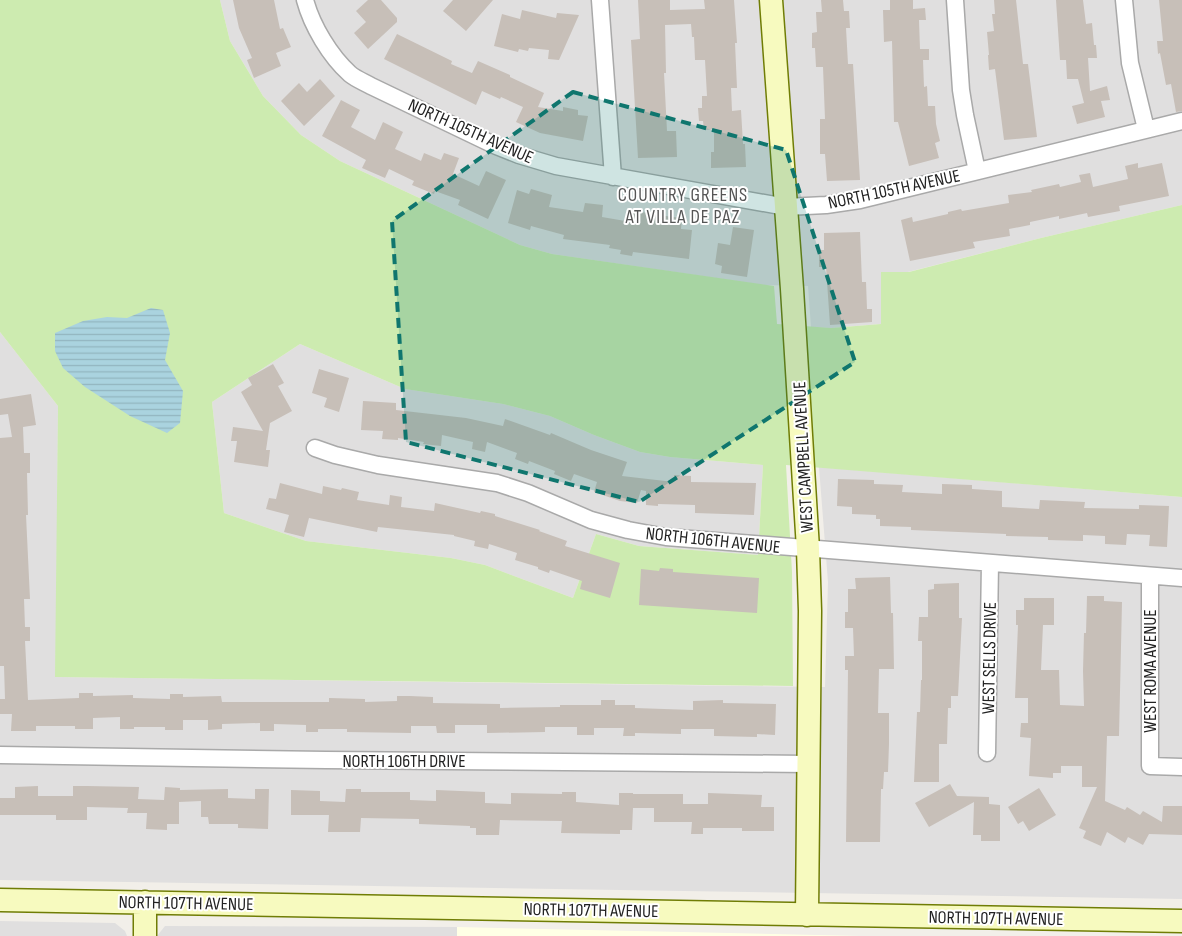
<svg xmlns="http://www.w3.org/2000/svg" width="1182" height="936" font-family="'Sofia Sans Condensed',sans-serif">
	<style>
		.residential { fill: #e0dfdf }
		.education { fill: #ffffe5 }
		.grass { fill: #cdebb0; fill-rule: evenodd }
		.water { fill: url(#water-rules) }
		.building { fill: #c7bfb8 }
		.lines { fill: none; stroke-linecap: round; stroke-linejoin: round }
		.street-casing { stroke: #a9a9a9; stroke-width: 19 }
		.secondary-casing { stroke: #707d05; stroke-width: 25 }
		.street { stroke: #fff; stroke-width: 16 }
		.secondary { stroke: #f7fabf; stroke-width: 22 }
		.marked { fill: #0f766e; fill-opacity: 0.2; stroke: #0f766e; stroke-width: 4; stroke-dasharray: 10 6; stroke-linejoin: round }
		.labels { text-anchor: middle; stroke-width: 4; stroke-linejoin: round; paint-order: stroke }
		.street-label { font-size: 18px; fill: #222; stroke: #fff }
		.neighbourhood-label { font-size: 19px; letter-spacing: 1px; fill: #555; stroke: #fff }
	</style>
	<defs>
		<pattern id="water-rules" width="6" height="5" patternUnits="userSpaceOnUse" patternTransform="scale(1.25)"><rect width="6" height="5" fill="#aad3df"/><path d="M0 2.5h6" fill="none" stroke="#92b5bf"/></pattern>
	</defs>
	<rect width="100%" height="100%" fill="#f2efe9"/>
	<path class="residential" d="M220,0H1182V205L1041,238L908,272H881V324L831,328L811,327L808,286L764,285L552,254L520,245L340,161L301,135L263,96L230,41Z
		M0,332L58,406L56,677L825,687L828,582L819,467L1182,497V899L0,880Z
		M300,344L405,389L503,404L550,416L594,435L640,452L670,457L763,465L758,555L639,546L596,534L573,598L485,565L451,558L306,541L224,513L212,402Z
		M0,921L115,923L125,931L127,936H0Z
		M165,926L457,927V936H157Z"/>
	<path class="education" d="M457,927L861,936H457Z"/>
	<path class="grass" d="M0,0H220L230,41L263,96L301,135L340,161L520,245L552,254L774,286L777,324L831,328L881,324V272H909L1041,238L1182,205V497L786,465L792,572L793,686L55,677L58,406L0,332ZM300,344L405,389L503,404L550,416L594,435L640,452L670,457L763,465L758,555L639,546L596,534L573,598L485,565L451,558L306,541L224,513L212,402Z"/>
	<path class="water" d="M151,308L163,310L170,333L165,360L183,391L180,423L167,433L130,416L85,387L63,368L55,351V333L83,321L107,317L127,318Z"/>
	<path class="building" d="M233,0H274L280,29L283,28L291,47L276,53L281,66L254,78L247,60L252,58L239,28Z
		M368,0H381L397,18V22L368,49L354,33L366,22L356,11Z
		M453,0H493L466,31L443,11Z
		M638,0H670V10L705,9L704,0H734L737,43H735L737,88H731L732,111L741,110L743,144H745L746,167L711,168V152H714V129L704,130L703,121H699L698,108H702V96H707L705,60H695L694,37H692L691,24L665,25L666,73H664L667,131H676L677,157L638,158L631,40L640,39Z
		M821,0H843L844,11H849L850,28H846L848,64H853L860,180L827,181L825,154H820V119H825L823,67H816L815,48H812V33L817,32L816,12H822Z
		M890,0H913V9L925,8L926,20H919L920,49H929V60H923L924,87L927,86L928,106H935L936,124L940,141L935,143L939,158L909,166L898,122H894L892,41L884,42L883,10H890Z
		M994,0H1016L1023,64H1028L1037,137L1004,140L995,69L989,70L988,55H989L987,32L994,31L992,14H995Z
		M1056,0H1083L1086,24L1092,23L1094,45H1096L1097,58H1088L1090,91L1107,86L1110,100L1101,101L1105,117L1077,124L1072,106L1084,103L1078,79H1067L1066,60H1060Z
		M1159,0H1182V111L1176,112L1171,84L1166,85L1160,53L1158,54L1157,41H1163Z
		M522,10L556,18L557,13L579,15L559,60L548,59L549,50L529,48L528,51L519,49L518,52L494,46L502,14L520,19Z
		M397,34L452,61L451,64L472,73L478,61L510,75V77L544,93L538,107L563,111V107L578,110V115L588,116L583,141L540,133L516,122L523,107L501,97L500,99L482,91L476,105L384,59Z
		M320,79L335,96L304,126L281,101L299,83L307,92Z
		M341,100L360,110L351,127L375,140L383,122L403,132L395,149L421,161L424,153L441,160L444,153L459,158L453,174L479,186L486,171L506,180L488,219L458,205L460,200L435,191L434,194L412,185L414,181L389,169L385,178L362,168L366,160L322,136Z
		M1138,163V168L1162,163L1169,196L1119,206L1120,211L1088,217L1087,213L1059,219V216L1030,222V225L1009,229L1010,236L973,242L975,248L910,261L901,220L912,217L913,222L948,214V212L961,209L962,211L1009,203L1008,195L1032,192L1031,190L1059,184L1060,187L1081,182L1079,175L1090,173L1093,187L1128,179L1125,166Z
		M531,189L552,195L549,207L583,212L585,203L603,205L602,217L631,222L632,211L649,213V214L682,218L681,229L692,230L689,259L633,252L632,256L620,254L621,250L609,248L610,245L563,239L564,235L531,226L530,230L508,223L517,190L529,194Z
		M733,227L754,230L747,277L721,273L722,266L715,264L718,243L730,245Z
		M860,232L862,282H866L867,309H872V322L830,325L826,267H819V250H824V233Z
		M273,364L284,383L278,386L292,411L270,423L266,450H270L268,467L234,462L237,441H231L233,427L263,431L241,392L252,385L248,378Z
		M319,369L349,378L339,412L324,407L327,398L312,393Z
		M31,394L36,425L23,427L24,453H30V473H27L28,515H26L30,599H24L25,627H30V641H25L28,700L79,698V693H93V696L133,695V698L170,699V694H183V697L221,696L222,702H329V698L365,699V702L397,701V696H410L433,697V703L500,704V708L560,707V705H601V700H615V705H635V708L693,710V701L723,700V703L776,704L775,735L757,734V737L714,736V729H681V734L635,733V736H623L624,728H594V735H577V727H545V732L487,733V725H455V733H437L436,726H411V733L347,732V729H318V732H306V725L274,724V731H260V723L222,724V729L208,730V720H183V730H165V727H134V729H120V717L93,718V729H75V726H36V731H11L12,714H0V699H5L4,666H0V438L12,437L8,414L0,415V399Z
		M363,401L396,403V410L466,418L503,426L505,419L550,435L551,433L591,450L627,462L622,476L674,482V475L691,476V482L756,483L754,515L695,513V505L658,504V506L646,505V491L641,490L637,503L620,501L594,492L597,482L574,474L571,481L554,474L555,471L529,461L528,464L515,459L517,453L487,442L485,452L472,449L473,442L442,435L441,446L423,444L424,442L398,438V440L382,439L383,431L361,430Z
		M838,479L874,480V484L903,485L902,492L942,494V484L972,485V489L1002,491V507L1039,509L1040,500L1085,502L1084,508L1139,509V505L1169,506L1167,547L1149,546L1150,535L1127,534L1126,545L1105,544V536L1083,535V541L1048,540V537L1006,536V534L911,530V527L880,526V519H876V515L852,514V507L837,506Z
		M280,483L322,494L323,486L341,490L342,488L359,492L357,500L389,505L390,495L402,497L401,507L434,511L435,503L480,513L481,511L495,514V516L540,530L539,531L567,541L565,546L620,563L610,598L580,589L582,581L550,570L549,573L538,569V567L515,560L517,553L489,544L488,549L474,546L475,541L454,536V535L378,527L377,532L309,518L304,537L284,532L289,515L266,509L269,498L276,499Z
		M660,568L673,569V572L759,578L757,613L639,605L641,569L659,571Z
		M890,577L891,613H893L894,669H879L878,713H889V744L888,772H884L883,789H881L880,842H846L848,670H845V656H854L853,628H845V612H848V589H856L855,578Z
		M959,583V618H962L958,696H951V708H948L947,744H939V782H914L917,712H920L921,680H922V641H918L919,617H928V590L934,589V584Z
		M1087,596H1104V601L1122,602L1119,736H1107L1105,801L1125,810L1127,807L1140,815L1143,811L1162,822L1163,806H1182V835L1149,834L1143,845L1128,837L1125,843L1107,832L1101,846L1083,838L1086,831L1079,828L1097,787H1082V766H1061V773H1053V778L1029,776L1031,738L1020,737L1021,723H1028V698H1015L1018,625H1016V610H1024V598H1054V625H1043L1041,670H1059L1060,705L1084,706L1083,671L1084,633H1086Z
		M950,784L957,796L989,797V804L1000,805V841H981V835H973L974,802L929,827L915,803Z
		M38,786V796H73V786H87L139,787L138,799L164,800L165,787L180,788V790L228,789V798L255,799V789H269L268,829L238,828V824H209L208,817H201V801L179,802V824H167V830L146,829L147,813H127L128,808L87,807V820H56V815H0V798H15V787Z
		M1039,788L1056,815L1029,831L1023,821L1018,824L1008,807Z
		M346,789H361V792H410V800L436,801V790L485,792V803L511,804V793L562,794V792H576V802L619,805V793H633V794H683V804H708V793L762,795L761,807H774V831H742V828H703V834H691L692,822H654V808H633L632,830H620V834L561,833L562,821L500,820L499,835H476V828H470V826L419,824V819L361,818L360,832H328L329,815H291V790L320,791V801L345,802Z"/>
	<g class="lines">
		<g class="street-casing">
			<path id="street" d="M305,0C312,26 330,56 350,74C356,79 364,82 371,86L494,145L519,155L556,166L786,207L826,205L860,200L1182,121
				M600,0L613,177
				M955,0L961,90L965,115L977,171
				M1124,0L1130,63L1146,129
				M315,448L335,455L378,465L497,483L528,493L591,520L628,530L666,537L1182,578
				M1150,576V766L1182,767
				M987,753L990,563
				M0,755L326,760L808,764"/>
		</g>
		<g class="secondary-casing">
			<path id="secondary" d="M771,0L792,289L808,549L810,611L807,915
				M0,900L1182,921
				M145,936V902"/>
		</g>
		<use href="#street" class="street"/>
		<use href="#secondary" class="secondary"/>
	</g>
	<path class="marked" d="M573,92L786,150L855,362L639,502L406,442L392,221Z"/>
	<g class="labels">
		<g class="street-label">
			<text transform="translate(471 131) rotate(24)" y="6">NORTH 105TH AVENUE</text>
			<text transform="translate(894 189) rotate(-12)" y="6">NORTH 105TH AVENUE</text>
			<text transform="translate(803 457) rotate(-93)" y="6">WEST CAMPBELL AVENUE</text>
			<text transform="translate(713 540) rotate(6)" y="6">NORTH 106TH AVENUE</text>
			<text transform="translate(989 658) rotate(-89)" y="6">WEST SELLS DRIVE</text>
			<text transform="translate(1150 671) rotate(-90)" y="6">WEST ROMA AVENUE</text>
			<text x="404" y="767">NORTH 106TH DRIVE</text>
			<text transform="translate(186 903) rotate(1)" y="6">NORTH 107TH AVENUE</text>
			<text transform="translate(591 910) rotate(1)" y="6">NORTH 107TH AVENUE</text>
			<text transform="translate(996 918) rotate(1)" y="6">NORTH 107TH AVENUE</text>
		</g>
		<g class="neighbourhood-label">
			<text x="683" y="201">COUNTRY GREENS<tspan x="683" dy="22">AT VILLA DE PAZ</tspan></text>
		</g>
	</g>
</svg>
